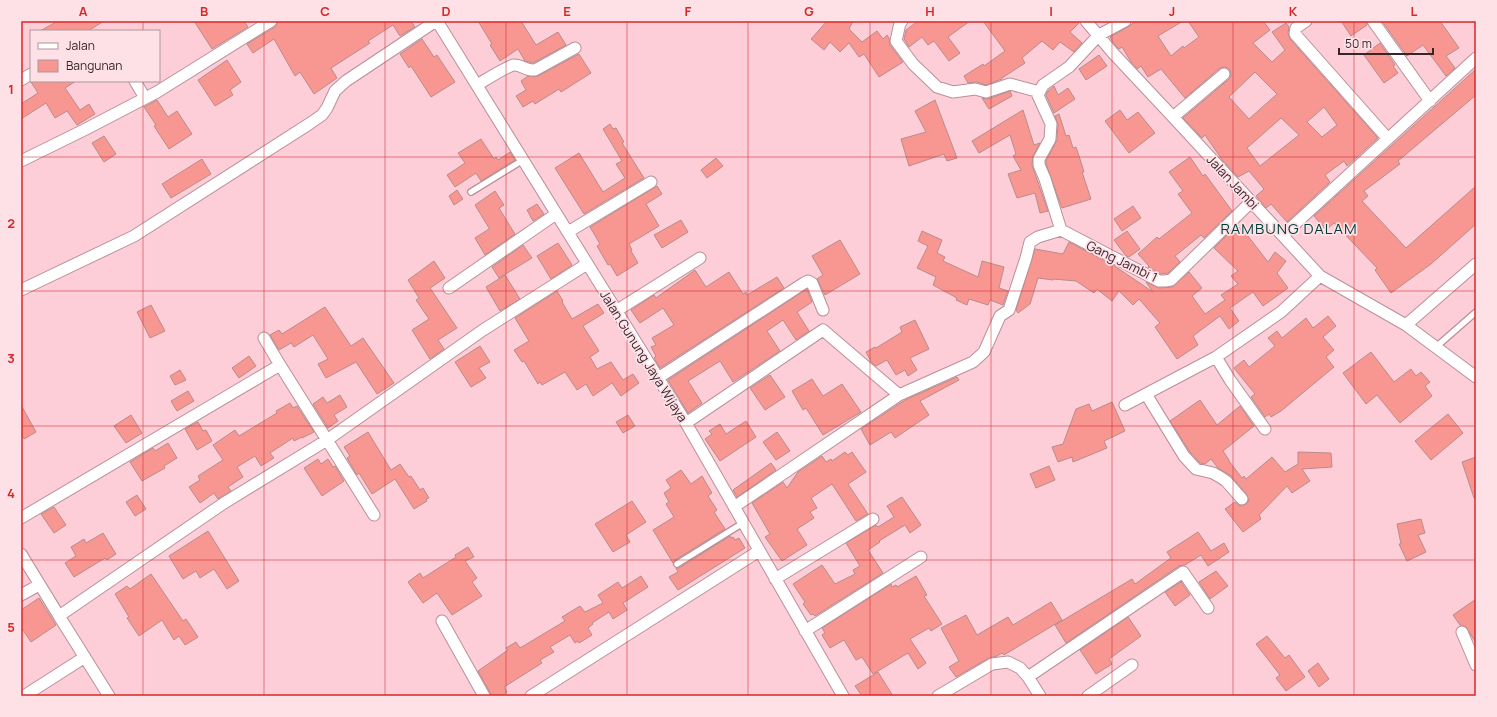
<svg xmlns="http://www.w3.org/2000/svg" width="1497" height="717" font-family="Manrope,sans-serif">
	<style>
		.building { fill: #f89692; stroke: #b98c89; fill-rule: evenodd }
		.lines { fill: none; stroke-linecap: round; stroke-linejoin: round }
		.lane-casing { stroke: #bb8f99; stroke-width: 8 }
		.street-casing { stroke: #bb8f99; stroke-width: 13 }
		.lane { stroke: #fff; stroke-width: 5.5 }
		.street { stroke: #fff; stroke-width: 11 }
		.grid { fill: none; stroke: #d62828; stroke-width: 1; stroke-opacity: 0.55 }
		.labels { text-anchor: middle; stroke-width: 3.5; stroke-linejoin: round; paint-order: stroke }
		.street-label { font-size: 13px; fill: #37252a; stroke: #fee1e7 }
		.quarter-label { font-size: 15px; letter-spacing: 1px; fill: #003f38; stroke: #fee1e7 }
		.neatline { fill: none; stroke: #d62828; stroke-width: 1.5 }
		.grid-label { font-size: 13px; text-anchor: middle; font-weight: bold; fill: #d62828 }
	</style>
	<rect width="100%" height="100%" fill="#fdced8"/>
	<path class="building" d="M58,21H104L88,31H40Z
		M194,21H244L248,27L212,49Z
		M278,21H411L415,27L400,36L393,25L368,41L370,43L331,68L337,78L314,94L300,72L295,76L274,39L253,53L247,44L275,27Z
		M478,21H521L536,45L558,32L566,45L533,63L525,61L518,49L500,61L490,45L492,44Z
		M827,21H853L849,29L862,42L877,31L883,39L887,35L889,38L890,45L903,62L879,77L864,54L859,57L849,43L840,52L830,42L824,50L811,39Z
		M918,21H970L948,37L960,53L949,61L934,41L928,45L922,37L909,47L904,39L906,30Z
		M983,21H1079V23L1070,32L1082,43L1074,52L1060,42L1053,50L1042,41L1022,58L1025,63L1002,78V79L986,85L977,82L968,83L964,76L983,64L984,66L1005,51Z
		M1136,21H1183L1158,36L1171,56L1183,46L1184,48L1199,37L1188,21H1263L1270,30L1253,43L1272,62L1285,50L1272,32L1286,23L1289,27L1288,33L1290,39L1378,138L1347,166L1344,161L1325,175L1330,182L1287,222L1271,204L1266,208L1256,196L1264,189L1249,171L1238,177L1223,161L1205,135L1202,138L1183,118L1229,79L1231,76L1230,70L1226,67L1220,68L1185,98L1161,69L1148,77L1141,66L1137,69L1131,62L1122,47L1119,49L1115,45L1110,37L1128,27ZM1255,72L1277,94L1249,119L1229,97ZM1324,107L1337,125L1322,137L1307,122ZM1281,118L1299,135L1260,166L1247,148Z
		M1341,21H1366L1367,25L1351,36Z
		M1382,21H1440L1459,48L1446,56L1455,68L1446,76L1423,45L1407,56Z
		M422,39L434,57L437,55L455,82L431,97L411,66L409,68L400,54Z
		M1380,43L1395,65L1393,66L1398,73L1384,83L1364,55Z
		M579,54L591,73L561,92L559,89L535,104L533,101L523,107L516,96L526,90L521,81L528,76H538Z
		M1099,55L1107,66L1086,80L1079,69Z
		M227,60L241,82L230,90L233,95L215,106L198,80Z
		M1476,69V95L1398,161L1400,164L1364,191L1368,196L1362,201L1406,248L1476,186V224L1431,264L1391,293L1375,270L1377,268L1334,223L1326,230L1314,216Z
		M33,81H76L65,88L80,110L89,104L95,114L77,125L67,111L55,118L46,103L21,119V104L38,93L31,82Z
		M1054,86L1058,95L1068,88L1075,99L1054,113L1046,95L1048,91Z
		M1010,91L1012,96L989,109L982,98L988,99Z
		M157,100L168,117L177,111L192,134L169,149L154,126L156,125L144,107Z
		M935,100L957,158L947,161L944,154L909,166L901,139L926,132L915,111Z
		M1023,110L1034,145L1040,143L1033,156L1032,165L1048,211L1040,213L1035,193L1017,198L1008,174L1021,170L1013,156L1016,154L1010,135L979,153L972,141Z
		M1120,110L1127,120L1138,112L1155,133L1129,153L1105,121Z
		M1059,114L1066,136L1069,135L1073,148L1076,147L1080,159L1084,172H1082L1091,199L1062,208L1046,164V161L1057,140L1058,124L1055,116Z
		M610,124L613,129L616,128L624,142L622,143L644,178L584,214L555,168L579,153L603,192L625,178L616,164L622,161L603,129Z
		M104,136L116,154L104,162L92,143Z
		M481,139L494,159L496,157L498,160L510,152L515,160L481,181L476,173L455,187L447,175L465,163L458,153Z
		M1190,157L1203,176L1205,174L1232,211L1204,238L1201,235L1175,256L1180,262L1168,273L1161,274L1148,267L1149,266L1138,254L1157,237L1159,239L1192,213L1178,194L1183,191L1169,172Z
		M716,158L723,166L707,178L701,170Z
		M202,159L211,174L171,198L162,184Z
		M657,186L662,194L646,204L659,226L629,244L632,250L631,251L638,263L617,276L610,264L608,265L597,246L600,244L590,227Z
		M457,190L463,199L454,205L449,196Z
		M495,191L504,205L499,208L515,234L485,255L475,238L489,229V228L475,205Z
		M537,204L544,214L533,221L527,210Z
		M1133,206L1141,218L1122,231L1114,219Z
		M681,220L688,232L662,248L654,235Z
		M1237,225L1248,236L1268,262L1275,252L1286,261L1277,273L1288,288L1263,306L1253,292L1230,308L1239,321L1229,329L1220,316L1193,336L1198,345L1177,359L1155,327L1160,323L1139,299L1133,305L1119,291L1112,301L1097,289L1094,293L1076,281L1053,279V280L1038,278L1030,304L1018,313L1016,310L1035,249L1063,254L1069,242L1113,265L1153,292L1146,282L1159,288L1172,287L1189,272L1202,288L1192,296L1205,314L1225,300L1221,295L1238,284L1231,276L1238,271L1214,248Z
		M922,231L942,240L937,253L945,257L943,261L978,277L982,261L1004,267L999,288L1008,291L1003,305L990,300L988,305L969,299L967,305L956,300L957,298L933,285L936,277L917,268L928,246L918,241Z
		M1127,231L1140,249L1129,257L1126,256L1114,240Z
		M840,240L860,274L825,295L817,279L823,275L812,256Z
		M558,243L572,265L551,279L537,256Z
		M523,245L532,258L499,278L492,267Z
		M434,261L445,278L430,288L457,328L438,340L444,349L430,359L412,330L429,319L416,300L419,298L408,280Z
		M695,270L706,287L729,272L743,294L746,292L747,295L777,277L784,288L660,368L654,358L656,356L651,347L656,345L652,338L674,325L663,308L640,323L631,310L654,295L656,298Z
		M505,275L520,299L500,311L486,287Z
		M807,289L812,302L797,312L809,331L796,340L783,320L767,331L780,351L733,382L720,361L688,381L702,403L688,413L668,380Z
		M557,291L563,301L562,302L572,319L598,304L604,313L583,326L599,351L590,357L597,369L611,362L623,380L633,374L639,383L621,396L612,383L593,396L586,384L577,390L565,372L542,385L540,382L538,384L524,361L522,362L514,350L529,341L515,318Z
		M151,305L165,331L150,338L137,312Z
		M325,307L351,346L363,338L394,383L377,394L356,362L326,378L318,364L328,359L313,335L294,347L291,343L279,350L270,335L279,330L282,334Z
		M1328,316L1336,326L1323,337L1334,350L1326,357L1334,367L1281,411L1271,417L1269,414L1265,417L1251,397L1255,394L1234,368L1244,360L1249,367L1275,346L1268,338L1277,331L1282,338L1306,318L1313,328Z
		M915,320L929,349L910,358L917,370L908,376L905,370L896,375L887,360L876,366L872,363L866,352L875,347L876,348L902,332L900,327Z
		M480,346L490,362L479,368L486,378L471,387L455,362Z
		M1371,352L1394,382L1411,369L1416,376L1421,372L1430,382L1425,386L1432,396L1400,423L1377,395L1366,404L1343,373Z
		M249,356L256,366L239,378L232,368Z
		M180,370L186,380L175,385L170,376Z
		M770,375L785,397L765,410L750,388Z
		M957,377L959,380L920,401L929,415L895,438L891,432L870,445L861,429L905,400Z
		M812,379L823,396L842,384L861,412L823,435L806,408L803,410L792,391Z
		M188,391L194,401L177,411L171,401Z
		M340,395L347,407L334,415L338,421L328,428L313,404L323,397L327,403Z
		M1200,400L1217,425L1240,406L1254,426L1223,451L1229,460V461L1242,478L1244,476L1246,479L1272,457L1285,472L1298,464V452L1331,453L1332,467L1302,469L1310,481L1292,493L1287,486L1259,515L1261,519L1243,532L1225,509L1235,502L1240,506L1246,504L1249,501L1247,495L1231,476L1218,468L1211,459L1205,464L1200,463L1190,452L1170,421Z
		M1112,402L1125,431L1104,441L1107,448L1073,462L1072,457L1058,462L1052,447L1063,444L1076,409L1089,404L1092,411Z
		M290,403L293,408L297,406L314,432L302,438V437L294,441L293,438L270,453L274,458L261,466L255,456L237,467L243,477L228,487L231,491L218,499L214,493L200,503L189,487L200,480L198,476L223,460L213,445L235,430L239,436L277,413L276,411Z
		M21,405L36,432L24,439L21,433Z
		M1448,414L1463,433L1431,460L1415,441Z
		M131,415L142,433L126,443L114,426Z
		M628,415L635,426L623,433L616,422Z
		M746,421L756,437L720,461L705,439L712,434L709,431L720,424L726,434Z
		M198,422L203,431L206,430L212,441L197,450L185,429Z
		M368,432L391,470L400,464L409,477L411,476L420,490L423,488L429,498L426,499L427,501L414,509L395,479L372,494L359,473L357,475L347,458L350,456L344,447Z
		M777,432L790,451L776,460L763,442Z
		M168,443L177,458L164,466L165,468L142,481L130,462L153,448L155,451Z
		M845,452L848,455L852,452L866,472L848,484L868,514L856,521L832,484L811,498L817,508L810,512L814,518L797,529L807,545L782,561L765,537L770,534L752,503L783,482L787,488L798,472L822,456L826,462L831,459L832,461Z
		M1476,457V498H1474L1462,462Z
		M318,459L321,464L328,459L333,467L335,466L344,481L322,496L304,468Z
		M771,463L776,470L737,497L733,490Z
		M1049,466L1055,480L1036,488L1030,474Z
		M681,470L691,484L702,476L712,493L708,496L717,510L714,512L725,529L675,560L673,563L653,530L674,517L666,504L669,502L664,493L671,488L666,480Z
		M137,495L146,509L135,516L126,502Z
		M902,497L921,525L910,533L905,525L879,541L880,542L868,550L883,573L815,616L813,614L811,615L803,604L805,602L793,584L822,565L835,584L855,574L853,570L860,566L846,543L876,525L878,527L894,517L887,506Z
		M632,501L646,522L626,535L630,542L613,552L595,524Z
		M54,507L66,525L54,533L41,514Z
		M1421,519L1425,533L1418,535L1426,552L1407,561L1399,544H1401L1397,524Z
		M208,531L239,581L227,589L214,569L200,578L196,571L183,579L169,556Z
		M1198,532L1211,551L1224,543L1229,552L1208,566L1201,555L1185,565L1179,566L1066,643L1055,625L1132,579L1135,584L1171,558L1167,552Z
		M103,533L116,554L107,560L105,558L74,577L65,563L76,556L71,547L84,539L86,543Z
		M730,536L731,538L733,537L735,540L739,538L745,548L678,590L669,577L678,572L676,568H679Z
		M468,547L474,557L465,561L477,578L472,582L482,596L452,615L437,593L423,603L408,582L420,573L423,578L456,557L455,555Z
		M1216,571L1228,586L1210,599L1199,582Z
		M151,574L183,621L186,619L198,637L185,645L179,636L174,640L162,620L139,636L127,618L129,617L115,594L127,586L130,589Z
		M641,576L648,587L623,603L627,610L613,619L609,612L592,623L593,624L588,628L592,635L579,643L578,641L575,643L570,635L550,647L554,652L540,660L542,663L504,687L507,692L501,696H492L478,671L508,650L506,648L516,642L520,648L565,621L562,617L580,606L585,612L603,603L598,595L618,582L622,588Z
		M916,576L927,595L924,596L942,624L931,631L929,628L910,639L926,663L918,669L908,653L873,674L862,657L856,660L844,640L830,648L822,635L825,633L822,628L891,584L892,587L896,585L897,587Z
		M1181,582L1190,595L1175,606L1165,592Z
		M39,598L56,625L31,642L21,627V610Z
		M1476,599V643L1466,627L1460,625L1453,615Z
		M1051,602L1062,620L1004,655L1002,653L997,656L989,658L956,677L949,667L959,661L941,628L966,615L977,635L1008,617L1013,625Z
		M1128,617L1141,636L1109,659L1112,664L1096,674L1080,650Z
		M1267,636L1285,658L1289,655L1305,677L1286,691L1276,678L1280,675L1256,644Z
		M1318,663L1329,679L1319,687L1308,671Z
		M878,672L893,696H862L855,686Z"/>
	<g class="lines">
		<g class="lane-casing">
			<path id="lane" d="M471,192L523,160
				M1436,347L1476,312
				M677,564L743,523"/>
		</g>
		<g class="street-casing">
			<path id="street" d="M437,21L686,423L843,696
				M902,21L900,23L896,41L913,64L937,87L953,92L975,89L986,92L1010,84L1036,91L1051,124L1050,139L1039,159V165L1045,179L1061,230
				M1086,21L1113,53L1173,117L1320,276L1406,325L1476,377
				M1306,21L1296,28L1295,34L1388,139
				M1373,21L1430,101
				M21,80L31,74
				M135,81L145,98
				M477,85C484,81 507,66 514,65C521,64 525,71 535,70L575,48
				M1038,95L1043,85L1069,67L1099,35L1125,21
				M1173,117L1224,74
				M21,161L84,130L157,92L271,21
				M1061,230L1159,281H1165L1171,280L1251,202
				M568,232L651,182
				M1283,235L1476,58
				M449,288L556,214
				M21,290L134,236L309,124L322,115L327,108L335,91L346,81L436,21
				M616,311L700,258
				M1406,325L1476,264
				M264,338L280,365
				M1216,357L1230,380L1265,429
				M658,378L804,283L808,281L812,283L823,310
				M1146,394L1184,456L1196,469L1213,473L1220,477L1226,481L1242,499
				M1125,405L1216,357L1281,312L1320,276
				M686,423L823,330L899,395
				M734,507L899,395L973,362L984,352L1000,316L1009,310L1026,258L1030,242L1038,237L1061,230
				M21,518L280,365L374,515
				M21,554L59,616
				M775,579L873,519
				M21,595L39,585
				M442,621L484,696
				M805,631L921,557
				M1462,632L1476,665
				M1028,677L1183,572L1208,608
				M24,696L85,657
				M109,696L59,616L224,503L327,440L483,330L587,264
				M531,696L759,551
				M938,696L992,664L1008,662L1020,668L1028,677L1040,696
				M1088,696L1132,665"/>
		</g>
		<use href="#lane" class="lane"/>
		<use href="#street" class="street"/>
	</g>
	<path class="grid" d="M143,21V31M264,21V696M385,21V696M506,21V696M627,21V696M748,21V696M870,21V696M991,21V696M1112,21V696M1233,21V696M1354,21V696M143,81V696M21,157H1476M21,291H1476M21,426H1476M21,560H1476"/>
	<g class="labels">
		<g class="street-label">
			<text transform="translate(1233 182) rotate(47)" y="5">Jalan Jambi</text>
			<text transform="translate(1122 261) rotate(26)" y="5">Gang Jambi 1</text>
			<text transform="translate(644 356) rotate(58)" y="5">Jalan Gunung Jaya Wijaya</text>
		</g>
		<g class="quarter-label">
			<text x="1289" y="234">RAMBUNG DALAM</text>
		</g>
	</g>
	<rect width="1497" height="717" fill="none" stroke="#fee1e7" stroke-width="44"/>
	<rect x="30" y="30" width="130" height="52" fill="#fee1e7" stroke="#ae969b"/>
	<rect x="38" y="43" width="20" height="6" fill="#ffffff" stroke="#ae969b"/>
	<text x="66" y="50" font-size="12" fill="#37252a">Jalan</text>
	<rect x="38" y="60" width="20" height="12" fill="#f89692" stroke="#ae969b"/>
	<text x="66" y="70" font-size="12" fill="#37252a">Bangunan</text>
	<path d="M1339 48v6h94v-6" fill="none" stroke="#37252a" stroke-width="2"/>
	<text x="1345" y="48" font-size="12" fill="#37252a" stroke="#fee1e7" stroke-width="3" paint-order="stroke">50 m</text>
	<rect x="22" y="22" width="1453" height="673" class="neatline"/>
	<g class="grid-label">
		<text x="83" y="16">A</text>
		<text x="204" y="16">B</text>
		<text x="325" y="16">C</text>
		<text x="446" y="16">D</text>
		<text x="567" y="16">E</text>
		<text x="688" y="16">F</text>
		<text x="809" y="16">G</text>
		<text x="930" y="16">H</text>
		<text x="1051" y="16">I</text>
		<text x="1172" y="16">J</text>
		<text x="1293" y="16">K</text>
		<text x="1414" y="16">L</text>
		<text x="11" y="94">1</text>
		<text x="11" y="228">2</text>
		<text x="11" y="363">3</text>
		<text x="11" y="498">4</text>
		<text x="11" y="632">5</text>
	</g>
</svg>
